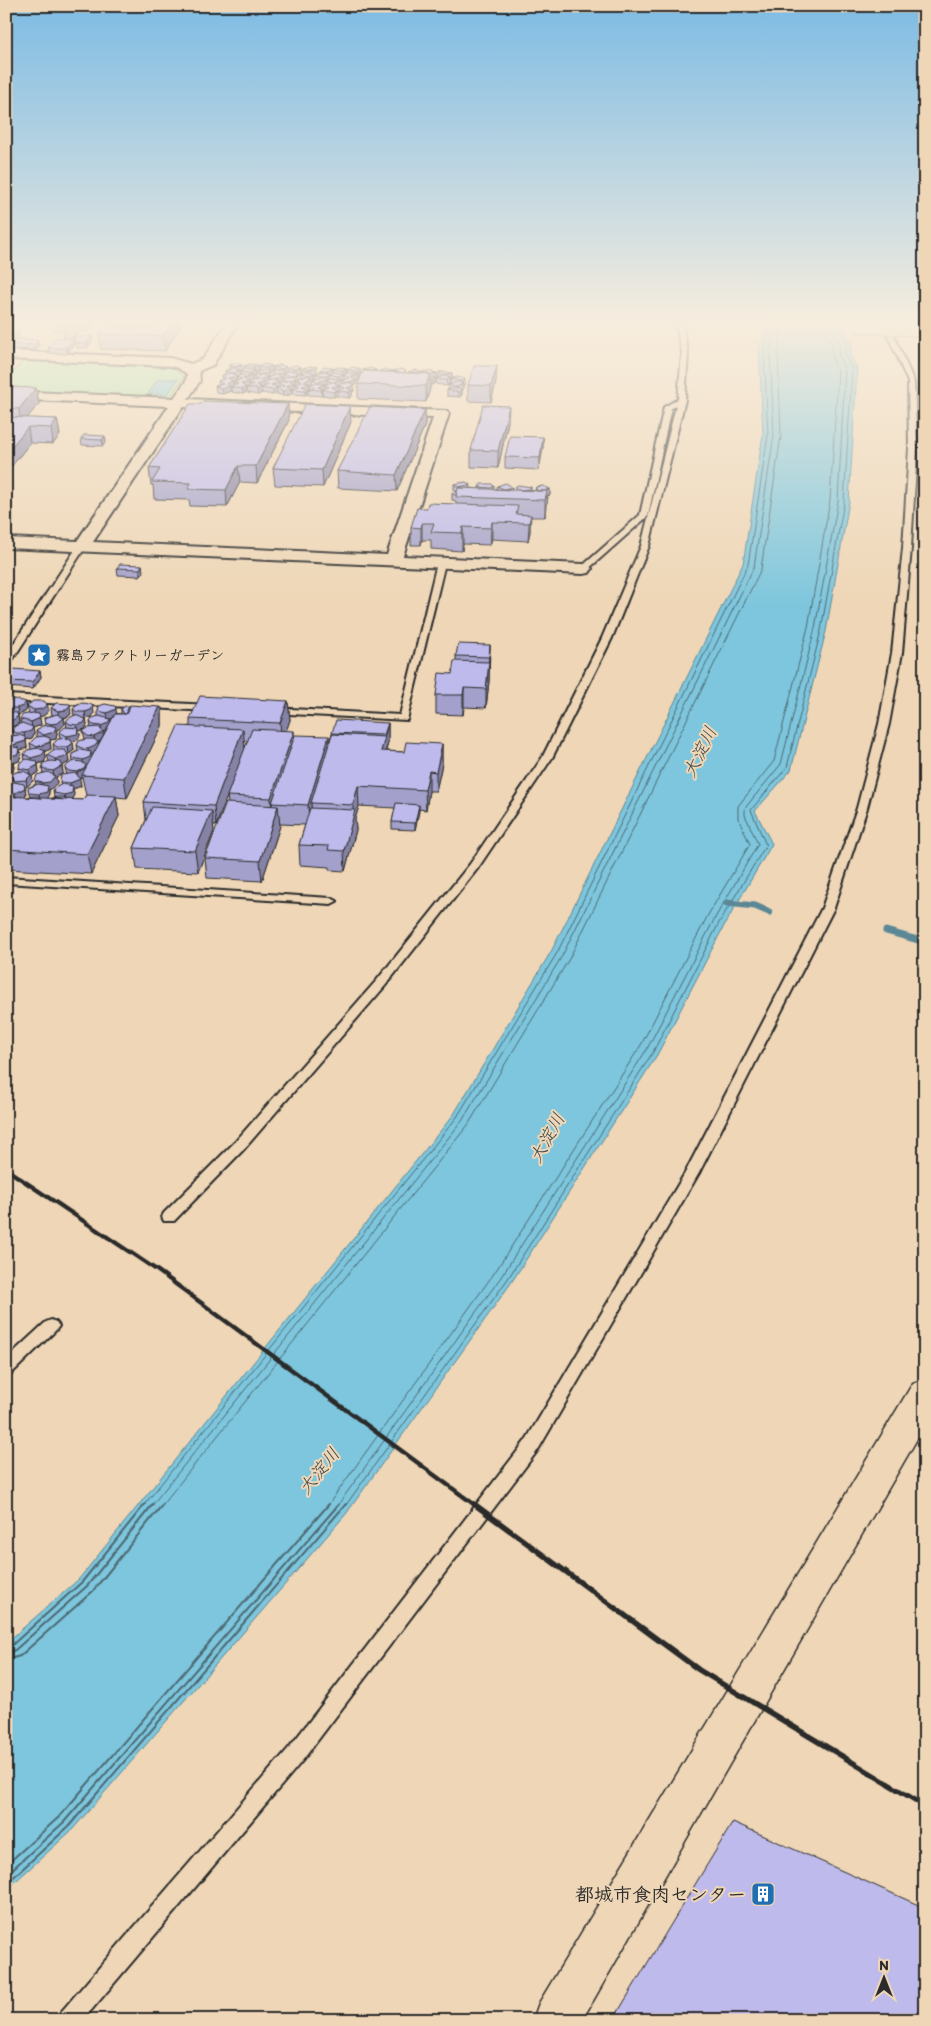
<svg xmlns="http://www.w3.org/2000/svg" width="931" height="2026" font-family="Itim,'Klee One',sans-serif">
	<style>
		.green { fill: #abe6ab; stroke: #6b886b }
		.water { fill: #7dc6dd; stroke: #5c8896 }
		.lines { fill: none; stroke-linecap: round; stroke-linejoin: round }
		.shore-far1 { stroke: #4c6972; stroke-width: 1 }
		.shore { stroke: #4c6972; stroke-width: 2 }
		.stream { stroke: #5c8896; stroke-width: 7 }
		.service-casing { stroke: #2b2b2b; stroke-width: 4 }
		.minor-casing { stroke: #2b2b2b; stroke-width: 4 }
		.tertiary-casing { stroke: #2b2b2b; stroke-width: 3 }
		.service { fill: #eed6b6; fill-rule: evenodd }
		.minor { fill: #eed6b6; fill-rule: evenodd }
		.tertiary { fill: #eed6b6; fill-rule: evenodd }
		.rail-far1 { stroke: #2b2b2b; stroke-width: 4.5 }
		.rail { stroke: #2b2b2b; stroke-width: 5.5 }
		.tertiary-bridge-casing { stroke: #2b2b2b; stroke-width: 18; stroke-linecap: butt }
		.tertiary-bridge { stroke: #eed6b6; stroke-width: 16 }
		.wall { fill: #a3a0cb; stroke: #2b2b2b; fill-rule: evenodd }
		.shaded-wall { fill: #8582a5; stroke: #2b2b2b }
		.building { fill: #bebaec; stroke: #2b2b2b }
		.labels { text-anchor: middle; stroke-width: 4; stroke-linejoin: round; paint-order: stroke }
		.far-poi-label { font-size: 14px; font-weight: bold; fill: #2b2b2b; stroke: #eed6b6; text-anchor: start }
		.water-label { font-size: 18px; font-style: italic; fill: #3b4a4f; stroke: #eed6b6 }
		.near-poi-label { font-size: 19px; font-weight: bold; fill: #2b2b2b; stroke: #eed6b6; text-anchor: end }
	</style>
	<rect width="100%" height="100%" fill="#eed6b6"/>
	<filter id="ink" filterUnits="userSpaceOnUse"><feTurbulence type="fractalNoise" baseFrequency=".02" numOctaves="2"/><feDisplacementMap in="SourceGraphic" scale="10" xChannelSelector="R" yChannelSelector="G"/><feConvolveMatrix kernelMatrix="1 2 1 2 8 2 1 2 1" color-interpolation-filters="sRGB"/></filter>
	<g filter="url(#ink)">
		<path class="green" d="M24,360L159,364L175,369L184,377L169,398L6,392V380Z"/>
		<path class="water" d="M761,324H841L852,341L850,354L857,369L849,502L826,631L791,770L755,811L772,844L725,924L657,1055L511,1283L346,1514L72,1830L6,1890V1643L79,1579L454,1114L552,950L743,564L763,434L759,349L765,330Z
			M158,379H178L168,394H148Z"/>
		<g class="lines">
			<path class="shore-far1" d="M144,1505L457,1117L557,953L748,565L768,435L764,350L770,331L767,324
				M152,1505L462,1121L562,956L754,567L774,435L770,351L776,332L774,324
				M162,1505L468,1125L569,959L761,569L781,436L778,352L783,324
				M328,1505L495,1272L641,1045L708,915L750,844L738,818V806L774,761L808,627L830,500L838,372L832,357V345L825,334L824,324
				M338,1505L501,1277L647,1049L715,918L758,844L745,815V808L781,764L815,628L838,501L845,371L839,356L840,344L832,331L831,324
				M346,1505L507,1280L653,1052L720,921L766,845L751,810L787,767L821,630L844,502L852,370L845,355L847,342L837,324"/>
			<path class="shore" d="M6,1647L12,1645L82,1582L145,1504
				M6,1653L15,1650L87,1586L153,1504
				M6,1660L20,1656L93,1591L163,1504
				M6,1865L59,1817L329,1504
				M6,1875L64,1822L339,1504
				M6,1884L69,1826L346,1504"/>
			<path class="stream" d="M727,903L755,906L769,912
				M886,931L925,942"/>
			<g class="service-casing">
				<path id="service" d="M676,324H682L688,353L685,400L649,546L612,638L552,758L478,868L385,986L245,1148L174,1221H164L162,1217L164,1213L235,1142L377,980L470,864L542,758L602,638L641,546L676,406L671,408L648,516L586,571L579,569L640,515L664,407L678,399L682,353Z
					M883,324H889L914,382L917,448L911,548L902,653L889,724L867,808L834,908L699,1173L538,1450L302,1761L83,2020H58L61,2012L288,1749L526,1440L685,1173L822,908L857,808L879,724L892,653L903,548L909,448L908,382Z
					M79,544L86,546L11,662L6,665V655Z
					M441,560L445,563L407,720L270,713L268,711L273,708L400,715L437,563Z
					M6,695L211,705L216,708L211,711L6,701Z
					M6,877L331,898L337,901L331,904L6,883Z
					M51,1320L56,1322L59,1326L56,1330L12,1373L6,1375V1359L46,1322Z"/>
			</g>
			<g class="minor-casing">
				<path id="minor" d="M226,324H238L213,365L199,371L200,381L188,399L447,411L449,414L403,556L583,564L589,565L592,569L589,573L583,574L6,548V538L77,541L169,406L6,399V391L174,398L186,381L187,374L178,368L170,366L6,359V351L170,358L191,364L203,359ZM183,407L433,418L387,555L93,542Z"/>
			</g>
			<g class="tertiary-casing">
				<path id="tertiary" d="M925,1379V1425L582,2020H533L539,2003L913,1383Z"/>
			</g>
			<use href="#service" class="service"/>
			<use href="#minor" class="minor"/>
			<use href="#tertiary" class="tertiary"/>
			<path class="rail-far1" d="M6,1169L158,1271L475,1505"/>
			<path class="rail" d="M474,1504L699,1670L925,1806"/>
			<g class="tertiary-bridge-casing">
				<path id="tertiary-bridge" d="M856,324L918,328"/>
			</g>
			<use href="#tertiary-bridge" class="tertiary-bridge"/>
		</g>
		<path class="wall" d="M53,324H95V325L89,331H78V334L75,338H64L63,333L65,330H53Z
			M104,324H134V329H136V324H180V327L165,351L101,349L99,334L104,327Z
			M6,331L19,336L16,339L39,345L35,350L12,349L11,344L14,341L6,340Z
			M74,338L75,343L67,354L49,353L48,348Z
			M93,341L87,348H77L76,343Z
			M229,365L242,370L239,371L240,375V372L244,370V366L258,365V371L256,372L258,371V367L272,366V371L271,372H274L273,367L281,365L287,371H288V367H301V372L297,374L298,378L300,377V373L303,372V368L317,373H314V378L313,379L315,378V374L320,372V370L346,368V374L347,373V370L360,369L361,374L359,376V380L356,381V385L354,387V391H352V396L349,398L337,396V395L334,397L323,395L322,396L308,395V389H310V384H311H309V389L307,390V394L305,395L292,394V389H291L292,393L290,395L283,396L277,394V393L273,395L262,393L258,395L247,393L246,388V392L243,394L231,392V387L234,386V382L237,381V377H236V381L233,382V386L230,387L231,391L222,394L216,392L215,386L219,385L218,381L222,380L221,376L225,374V371L229,369ZM295,379H297V383L295,384Z
			M363,370H376L377,372L392,371L393,372L392,371L406,373H437V378H439V372L452,373V379H450V384L449,385L450,384V379L458,377L465,384L463,385V390H462V395L459,397L447,396V390H449L448,385L447,386L436,384V379L437,378L435,379V383L432,385H430V389L426,402L358,399V384Z
			M496,382L491,402L468,401V385Z
			M6,387L36,388L39,404L27,418L57,419L60,435L53,444L30,443L6,473Z
			M425,410V425L397,491L338,488L337,471Z
			M289,420L257,483L240,482L227,507L190,506L189,500L154,499L153,485H151L149,468Z
			M351,422L323,487L275,485L273,468Z
			M508,422L498,468L471,467V450Z
			M84,435L106,441L103,446L82,445L81,439Z
			M543,437V448L539,470L505,468V457Z
			M454,484L470,488L479,489V487L494,486V489H497V486L512,487V490H515V487H531V491H535L536,487L550,489V495L546,496L548,497L547,503L546,504L545,517H530V532L528,541L492,539L490,545L463,544L462,551L431,549V540H422L421,545H411V527L427,508L456,504V501L452,500V494L455,491L454,490Z
			M142,565L143,572L140,576L118,575L117,568Z
			M490,645L489,681L486,708L464,707L463,715L436,714V695L452,674L456,661V656Z
			M40,671L41,677L33,689L6,687V679Z
			M288,701L290,720L286,731L294,738L329,743L332,733L388,723V742L386,751L404,752L442,744V764L436,791H429L426,810L419,809L415,830L392,829V822L395,808L359,806L355,819L356,830L345,871L329,870V867L300,865L299,845L305,825L280,824V826L262,881L207,878L205,858L228,803L227,796L216,826H213L214,831L198,872L137,869L134,848L146,820L144,802L190,727V719ZM244,741H248L245,748Z
			M26,702L27,709L25,712L18,715L19,723L14,726L11,727L12,732L10,736L8,712L6,704Z
			M27,706L49,711L43,716H39L41,725L33,728L34,734L32,738L26,740L27,748L20,750L21,755L19,761L13,763L14,767L13,772L6,773V748L7,747L6,741L14,736L12,730L21,724L20,719L29,713Z
			M137,706L162,708V726L127,798L116,797L119,816L91,874L6,869V786L13,783L11,775L19,771V768L25,760L24,754L31,749L30,743L37,737L36,731L45,725L44,718L53,715H52L51,708L71,714L67,717L64,718L65,724L60,729L56,730L57,733L56,739L50,740L51,749L45,751L46,758L44,762L38,764L39,772L32,776L33,781L27,787H25L26,795L23,797H30L28,788L36,784L35,781L43,773L42,769L49,761L47,755L54,750L53,744L60,739L59,732L67,727L66,721L74,716L73,709L94,713L92,717L86,719L87,725L85,729L79,731L80,735L78,740L72,742L73,743L74,750L69,754H67L69,762L64,765H62L63,773L56,777L57,783L51,789H49V792L48,798L51,799L54,797L53,789L61,785L60,782L67,775L65,768L73,762L72,754L78,751L77,745L85,739L83,731L91,728L90,722L98,716V711L121,714V709ZM82,777L86,795L83,800H72L73,799L74,793L73,789L81,786L79,778Z"/>
		<path class="shaded-wall" d="M88,324L95,325L89,331Z
			M122,324H134V328L128,335L119,328Z
			M171,324H180V327L165,351L163,336Z
			M77,329L78,334L75,338L74,333Z
			M18,331L19,336L14,341V336Z
			M92,336L93,341L87,348V343Z
			M74,338L75,343L67,354L66,348Z
			M38,340L39,345L35,350L34,345Z
			M8,341V347L6,349V343Z
			M242,365V370L239,371L240,376L236,377V381L233,382V386L230,387L231,391L222,394L221,388L228,378L233,376L234,367Z
			M258,365V371L255,373V376L252,378V382L249,383V387L246,388V392L243,394L241,384L243,379L251,376V373L254,371V368Z
			M272,366V371L268,373V378H266L267,382L264,383V388H261L262,393L258,395L256,385L261,374L267,373V368Z
			M497,366L496,382L491,402V386Z
			M286,367L287,372L283,373V378L281,379L282,382L279,383V388L276,389L277,393L273,395V390L272,389L273,380L276,374L281,373V369Z
			M301,367V372L296,374H297L298,379H295V384L294,385V388L291,389L292,393L290,395L283,396L282,391L290,375L294,374L293,369Z
			M317,367V373H314V378L312,380V383L309,384V389L307,390V394L305,395V390L302,386L304,381L311,378V375L312,374L309,375L308,370Z
			M333,368V374L329,375L330,379L327,381V384L324,385L325,389L322,390L323,395L322,396L321,390L318,386V382L327,379V370Z
			M346,368V374L344,375V379L342,380V385H339V390L337,391V395L334,397V392H333V382L338,380V376L343,374V370Z
			M360,369L361,374L359,376V380L356,381V385L354,387V391H352V396L349,398V392H347L348,382L351,377L358,375V371Z
			M437,373V378L435,379V383L432,385V380H430V389L426,402V386L430,374Z
			M452,373V379H450V384L447,386L446,375Z
			M465,379V384L463,385V390H462V395L459,397V392H456V387L462,385V381Z
			M36,388L39,404L21,425L19,409Z
			M288,404L289,420L257,483L256,466Z
			M350,406L351,422L323,487L322,470Z
			M509,406L508,422L498,468V451Z
			M425,410V425L397,491L396,475Z
			M57,419L60,435L53,444L51,428Z
			M28,427L30,443L6,473V453Z
			M105,436L106,441L103,446L102,440Z
			M543,437V448L539,470L540,458Z
			M238,466L240,482L227,507L226,490Z
			M470,485V491L458,487Z
			M512,487V493L504,489Z
			M550,489V495L546,496V498L548,497L547,503L546,504L545,517V500L542,492Z
			M531,515L530,532L528,541L529,523Z
			M492,522V539L490,545L491,528Z
			M422,523V540L421,545V528Z
			M463,527V544L462,551V533Z
			M142,565L143,572L140,576V569Z
			M490,645L489,681L486,708V689Z
			M40,671L41,677L33,689L32,682Z
			M464,688V707L463,715V695Z
			M288,701L290,720L282,743L280,723Z
			M26,702L27,709L25,712L18,715L17,708Z
			M47,704L49,711L43,716L35,717L34,710Z
			M93,706L94,713L92,717L86,719L87,725L85,729L79,731L80,735L78,740L68,743L67,736L78,730L77,725L86,719L85,712Z
			M70,707L71,714L67,717L59,718L58,711Z
			M160,707L162,708V726L127,798L124,778Z
			M116,709L117,716L108,720L107,713Z
			M18,716L19,723L14,726L11,727L12,732L10,736H6V720Z
			M40,718L41,725L33,728L34,734L32,738L25,740L24,733L32,728L31,722Z
			M64,718L65,724L60,729L56,730L57,733L56,739L45,741L44,735L52,731L51,724Z
			M110,719L111,726L109,730L102,732L101,726Z
			M388,723V742L385,753L381,751Z
			M243,729L245,749L216,826L214,806Z
			M294,731L295,751L272,803L273,816L272,818L271,798Z
			M103,732L104,739L98,742L99,749L96,753L92,754V758L91,764L87,766L88,772L85,776V775H82V777L78,779L77,772L84,767L83,760L89,755L88,749L95,743L94,737Z
			M329,736L330,756L311,803L312,816L309,825L308,805Z
			M26,741L27,748L20,750L21,755L19,761L13,763L14,767L13,772L6,773V766L12,763L11,756L14,752L13,745Z
			M50,742L51,749L38,754L37,747Z
			M73,743L74,750L69,754L68,747Z
			M442,744V764L436,791V772Z
			M45,751L46,758L44,762L33,765L31,758Z
			M68,755L69,762L64,765L56,766L55,759Z
			M38,765L39,772L32,776L33,781L27,787L26,780L30,776L29,770Z
			M62,766L63,773L56,777L57,783L51,789H49V792L48,799L41,801L39,794L43,790L42,783L54,778L53,771Z
			M429,771V791L426,810L425,790Z
			M80,779L81,786L73,789L74,793L73,799L66,802L64,795L72,790L70,783Z
			M358,786L359,806L355,819L356,830L345,871L344,851L353,817V805Z
			M25,788L26,795L17,800L15,793Z
			M116,796L119,816L91,874L87,854Z
			M419,805V812L415,830V823Z
			M278,806L280,826L262,881L260,861Z
			M212,811L214,831L198,872L195,851Z"/>
		<path class="building" d="M107,324H122L119,328L151,329L155,324H171L163,336L99,334Z
			M66,329H77L74,333H63Z
			M6,331H18L14,336L6,335Z
			M82,336H92L87,343H76Z
			M56,338H74L66,348H48Z
			M16,339L38,340L34,345L11,344Z
			M236,363L242,365L234,367L229,365Z
			M249,364L258,365L254,368L244,366Z
			M264,364L272,366L267,368L258,367Z
			M281,365L286,367L281,369L273,367Z
			M296,365L301,367L293,369L288,367Z
			M311,366L317,367L308,370L303,368Z
			M324,366L333,368L327,370H320Z
			M474,366H497L491,386L468,385Z
			M338,367L346,368L343,370L332,369Z
			M352,367L360,369L358,371L347,370Z
			M233,368L239,370L233,373L225,371Z
			M371,368L376,370L372,371L363,370Z
			M246,369L255,371L251,373L240,372Z
			M386,369L392,371L390,372L379,371Z
			M401,369L406,371L404,373L392,371Z
			M268,370V373L261,374L267,377L259,380L264,382L256,385L261,387L258,389L246,388L254,385L249,383L251,381L258,380L252,377L261,375L255,372Z
			M283,370V373L276,374L281,377L273,380L279,382L271,385L276,387L273,390L261,388L269,385L264,383L266,381L272,380L266,378L275,375L269,372Z
			M416,370L422,373H419L408,372Z
			M286,371H297V374L290,375L295,376V379L288,380L294,383L286,386L291,388L290,389L282,391L276,388L284,386L279,383L280,382L287,381L281,378L290,376L284,373Z
			M306,371L314,373L311,375L300,373Z
			M324,371L330,373L326,375L315,374Z
			M363,371L430,374L426,386L358,384Z
			M428,371L437,373L429,375L430,374L422,372Z
			M335,372L344,374L338,376L329,374Z
			M439,372L452,373L446,375H441Z
			M231,373L236,376L228,378L233,381L226,384L230,386L221,388L215,386L223,384L218,381L226,378L221,376L223,375Z
			M347,373L359,374L351,377L356,380L355,381L348,382L354,385L347,388L352,390L349,392L337,391L345,388L339,386L341,384L348,383L342,380L350,378L344,375Z
			M240,375L252,376L243,379L249,382L241,384L246,387L242,389L231,387L238,384L234,382L242,379L237,377Z
			M307,376L312,378L304,381L309,383L302,386L307,388L305,390L292,389L299,386L294,384L302,381L297,378L298,377Z
			M323,376L327,379L318,382L313,379Z
			M444,376L450,378L447,380L436,379Z
			M430,377L435,378L432,380H430Z
			M458,377L465,379L462,381L450,379Z
			M330,378L342,379L333,382L339,385L332,387L337,390L334,392L322,390L329,387L324,385L332,382L327,380Z
			M458,382L463,384L456,387L448,385Z
			M312,383L325,384L318,387L323,389L321,390L308,389L315,387L310,384Z
			M6,387L36,388L19,409L6,408Z
			M452,388L462,390L459,392L447,390Z
			M203,401L288,404L256,466H238L226,490L188,489L191,483L152,482L160,469L149,468L190,404H201Z
			M305,404L350,406L322,470L273,468Z
			M483,405L509,406L498,451L471,450Z
			M370,407L425,410L396,475L337,471Z
			M6,417L57,419L51,428L28,427L6,453Z
			M84,435L105,436L102,440L81,439Z
			M510,436L543,437L540,458L505,457Z
			M466,482L470,485L458,487L454,484Z
			M506,483L512,487L504,489L497,486Z
			M481,484H492L494,486L491,488L479,487Z
			M518,485L531,487L530,489L521,490L515,487Z
			M543,486L550,489L544,491H536V487Z
			M458,488L547,491L545,500L456,497Z
			M457,491L456,495L452,494L453,492Z
			M428,503L518,506L516,514L531,515L529,523L492,522L491,528L463,527L462,533L431,532L434,523H422L421,528L411,527L417,508H427Z
			M120,564L142,565L140,569L117,568Z
			M458,644L490,645L489,657L456,656Z
			M454,661L489,662L486,689L464,688L463,695H436L439,673L452,674Z
			M13,669L40,671L32,682L6,681V679Z
			M200,696L288,701L280,723L190,719Z
			M15,699L26,702L23,706L17,708H9L6,705L8,701Z
			M33,701H44L47,704L42,709L34,710L27,706Z
			M56,703L70,704V707L66,710L58,711L51,708Z
			M82,703L90,704L93,706L91,710L85,712H77L73,709L76,706Z
			M105,704L115,706L116,709L107,713L98,711L99,706Z
			M130,705L160,707L124,778L82,775L115,714H125Z
			M125,706H130L126,714H124L121,709Z
			M6,712L17,713L18,716L13,720H6Z
			M33,713L39,714L40,718L31,722L20,719L22,715Z
			M57,714L64,718L58,723L51,724L45,722L44,718Z
			M75,715L86,719L84,723L77,725L70,724L66,721L69,718Z
			M99,716L110,719L108,723L101,726L93,725L90,722L92,718Z
			M336,720L388,723L384,735L332,733Z
			M6,723L11,725L8,729H6Z
			M22,723L33,727L31,731L24,733H16L12,730L15,726Z
			M50,725L56,727L54,732L44,735L36,731L42,726Z
			M178,726L243,729L214,806L144,802Z
			M65,727L79,728L77,734L67,736L59,732Z
			M99,727L103,732L94,737L87,736L83,731L88,728Z
			M252,729L294,731L271,798L227,796Z
			M332,734L385,737L381,751L404,752L406,742L442,744L436,772L429,771L425,790L358,786L353,805L311,803Z
			M19,735L25,737L26,741L13,745L6,742L12,736Z
			M295,735L329,736L308,805L272,803Z
			M44,736L50,738V742L37,747L30,743L36,737Z
			M70,738L73,743L68,747H57L53,744L58,739Z
			M86,739H94L98,742L95,746L88,749L81,748L77,745L79,741Z
			M9,746L19,748L18,754L11,756H6V748Z
			M38,748L45,751L42,755L31,758L24,754L27,750Z
			M53,750H65L68,755L63,758L55,759L47,755Z
			M81,750L91,752L90,757L83,760L73,758L72,754Z
			M6,759L13,760L11,766H6Z
			M27,759L37,761L38,765L29,770L19,768L20,762Z
			M51,761L61,762L62,766L53,771L42,769L43,763Z
			M75,761L82,762L86,765L84,769L77,772L69,771L65,768L68,764Z
			M24,771L31,775L26,780L14,781L11,775L16,772Z
			M48,772L55,776L50,782L42,783L35,781L37,775Z
			M76,773L80,779L70,783L60,782L61,775Z
			M14,782L24,784L25,788L15,793H7L6,791V786Z
			M38,784L48,786L47,792L39,794L29,793L28,788Z
			M62,784L73,786L72,793L64,795L54,793L53,789Z
			M8,794L15,795L17,797L6,796V795Z
			M86,795L116,796L87,854L6,849V796L83,800Z
			M32,796H39L41,798L28,797Z
			M56,797H64L67,800L51,799Z
			M226,803L278,806L260,861L205,858Z
			M396,803L419,805L415,823L392,822Z
			M152,807L212,811L195,851L134,848Z
			M310,808L355,810L344,851L328,850L329,846L299,845Z
			M733,1822L925,1908V2020H613Z"/>
	</g>
	<linearGradient id="sky" x2="0" y2="1"><stop stop-color="#7dbbe4"/><stop offset="0.53" stop-color="#f7edde"/><stop offset="1" stop-color="#f7edde" stop-opacity="0"/></linearGradient>
	<rect width="931" height="608" fill="url(#sky)"/>
	<defs>
		<g id="sight-square" transform="scale(1.25)"><rect x="-9" y="-9" width="18" height="18" rx="4" fill="#1f6fb2" stroke="#eed6b6"/><path d="M0-6L1.8-2.2L6-1.7L2.9 1.2L3.7 5.4L0 3.3L-3.7 5.4L-2.9 1.2L-6-1.7L-1.8-2.2Z" fill="#fff"/></g>
		<g id="building-square" transform="scale(1.25)"><rect x="-9" y="-9" width="18" height="18" rx="4" fill="#1f6fb2" stroke="#eed6b6"/><path d="M-4-6H4V6H1V3H-1V6H-4ZM-2.5-4.3h1.7v1.8h-1.7ZM.8-4.3h1.7v1.8H.8ZM-2.5-1h1.7V.8h-1.7ZM.8-1h1.7V.8H.8Z" fill="#fff"/></g>
	</defs>
	<g fill-rule="evenodd">
		<use href="#sight-square" x="39" y="655"/>
		<use href="#building-square" x="763" y="1894"/>
	</g>
	<g class="labels">
		<g class="far-poi-label">
			<text x="56" y="660">霧島ファクトリーガーデン</text>
		</g>
		<g class="water-label">
			<text transform="translate(700 752) rotate(-64)" y="6">大淀川</text>
			<text transform="translate(547 1138) rotate(-61)" y="6">大淀川</text>
			<text transform="translate(319 1471) rotate(-51)" y="6">大淀川</text>
		</g>
		<g class="near-poi-label">
			<text x="746" y="1901">都城市食肉センター</text>
		</g>
	</g>
	<rect width="931" height="2026" fill="none" stroke="#eed6b6" stroke-width="25"/>
	<rect x="12" y="12" width="906" height="2001" fill="none" stroke="#2b2b2b" stroke-width="2" filter="url(#ink)"/>
	<g transform="translate(884 1978)" stroke="#eed6b6" stroke-width="4" paint-order="stroke">
	<path d="M0-4L9 19L0 12L-9 19Z" fill="#2b2b2b"/>
	<text y="-8" font-size="14" font-weight="bold" text-anchor="middle" fill="#2b2b2b">N</text>
	</g>
</svg>
